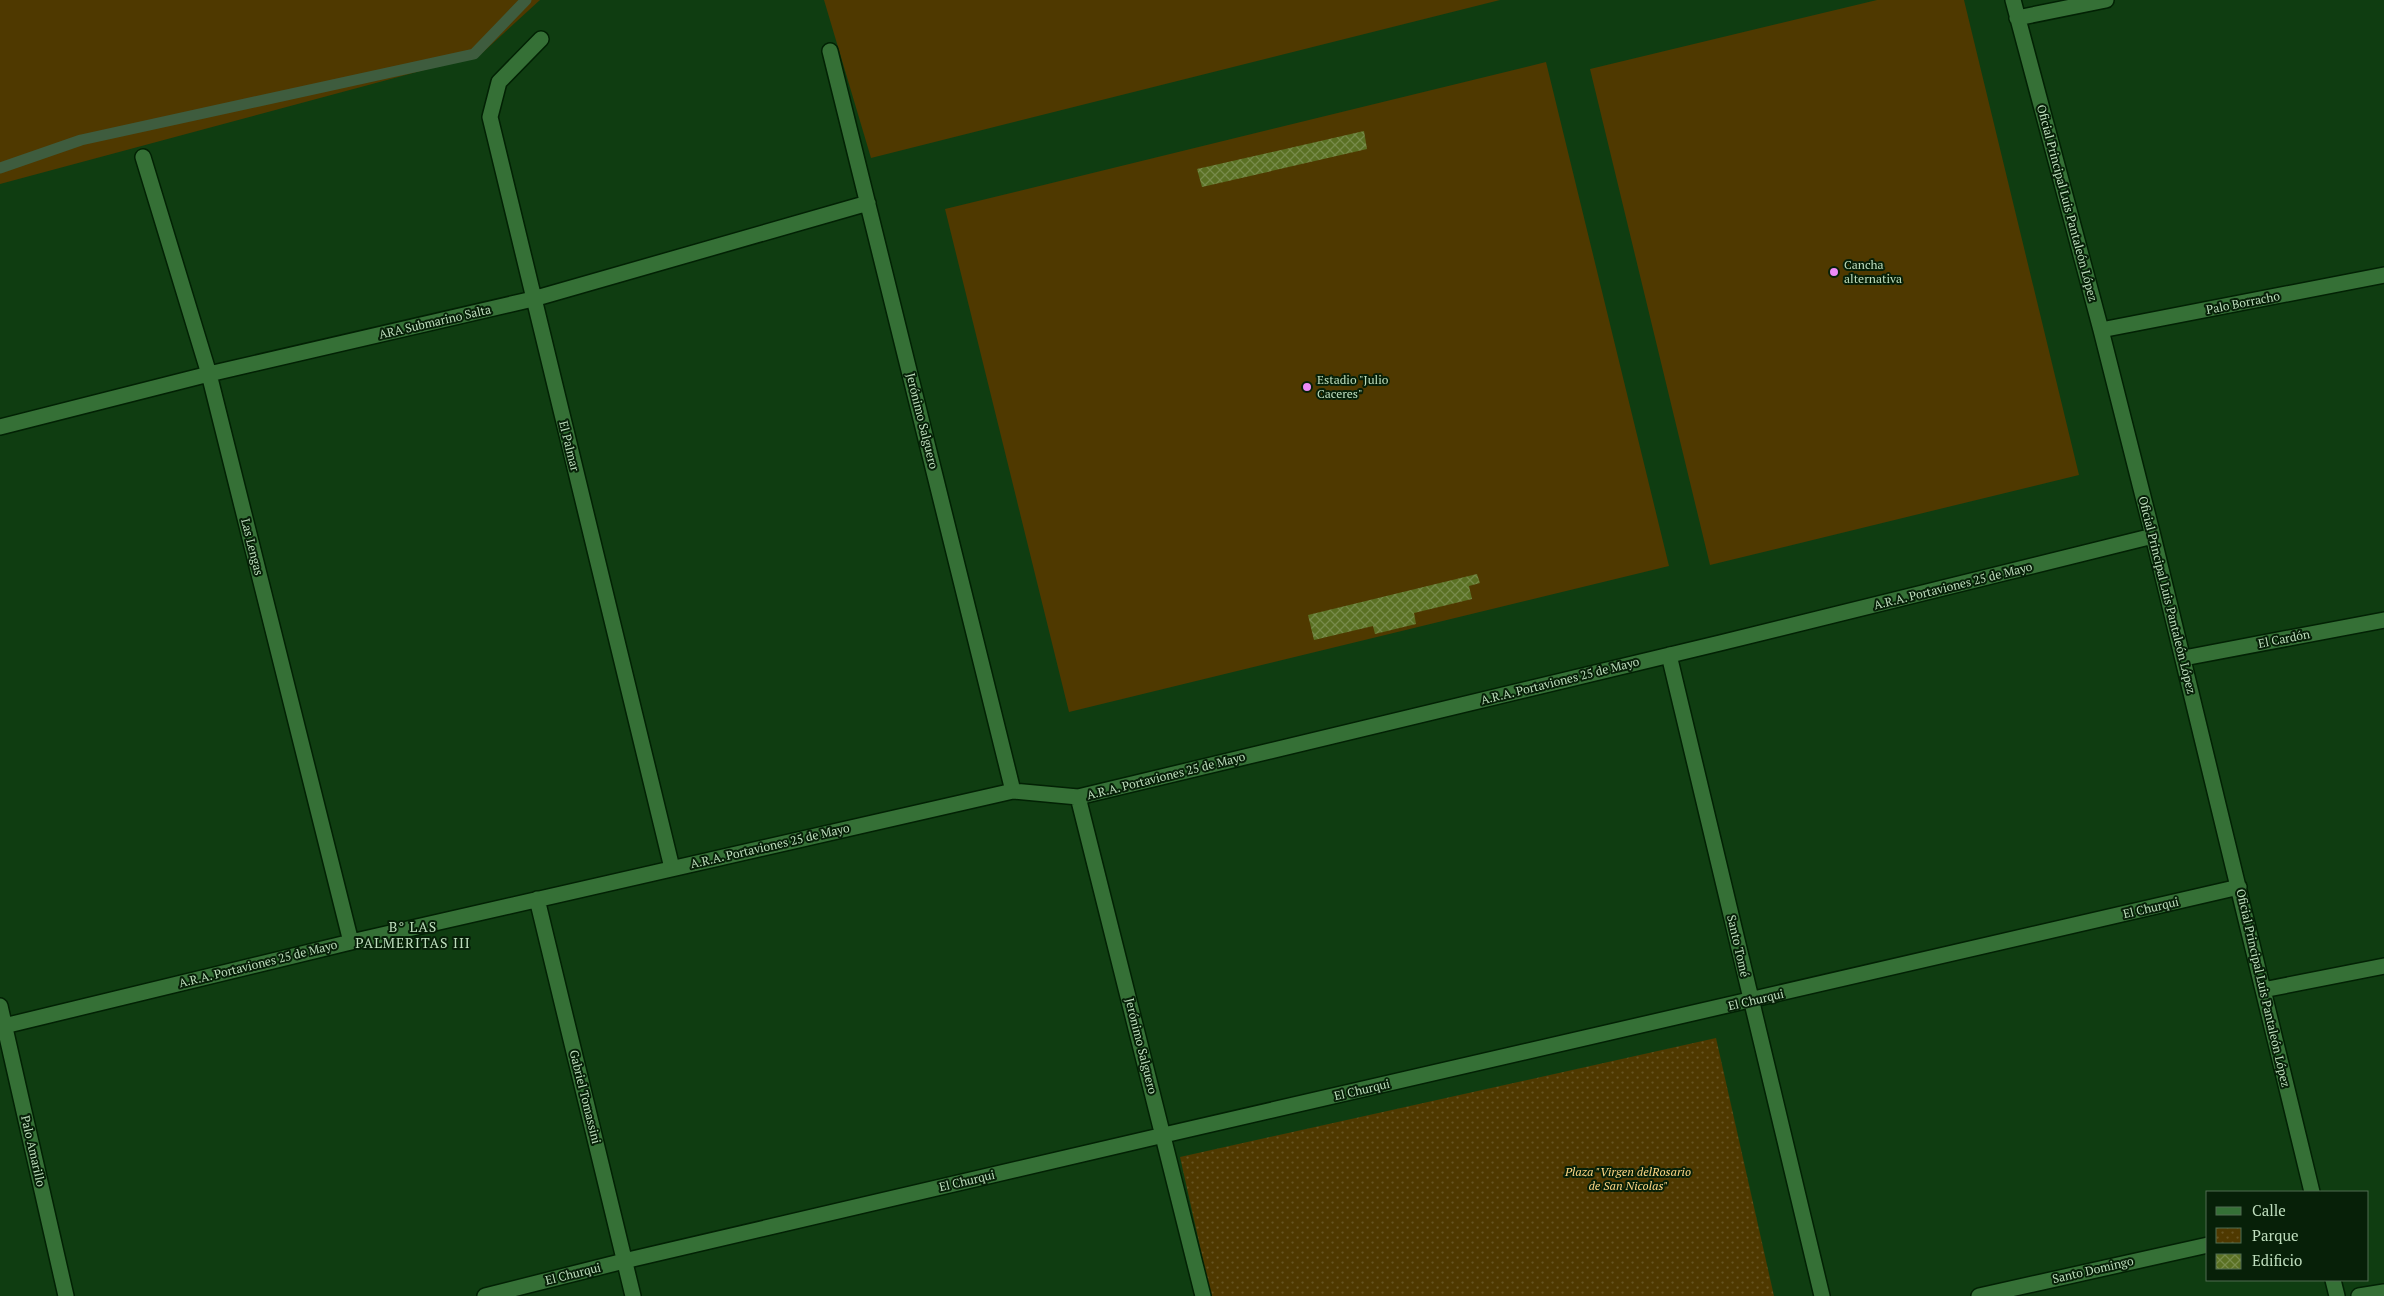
<svg xmlns="http://www.w3.org/2000/svg" width="2384" height="1296" font-family="'PT Serif',serif">
	<style>
		.grass { fill: #4f3900 }
		.park { fill: url(#park-dots) }
		.lines { fill: none; stroke-linecap: round; stroke-linejoin: round }
		.stream { stroke: #3e5c3e; stroke-width: 11 }
		.building { fill: url(#building-cross-hatch) }
		.minor-casing { stroke: #022104; stroke-width: 18 }
		.minor { stroke: #357036; stroke-width: 15 }
		.poi-dot { fill: #ee8bf8; stroke: #072008; stroke-width: 2 }
		.labels { text-anchor: middle; stroke-width: 4; stroke-linejoin: round; paint-order: stroke }
		.street-label { font-size: 12px; fill: #bfdebe; stroke: #072008 }
		.poi-label { font-size: 12px; fill: #bfdebe; stroke: #072008; text-anchor: start }
		.park-label { font-size: 12px; font-style: italic; fill: #fed685; stroke: #072008 }
		.neighbourhood-label { font-size: 14px; letter-spacing: 1px; fill: #bfdebe; stroke: #072008 }
	</style>
	<defs>
		<pattern id="park-dots" width="8" height="8" patternUnits="userSpaceOnUse" patternTransform="scale(1.25)"><rect width="8" height="8" fill="#4f3900"/><path d="M2 2h.1M6 6h.1" fill="none" stroke="#675523" stroke-width="1.8" stroke-linecap="round"/></pattern>
		<pattern id="building-cross-hatch" width="8" height="8" patternUnits="userSpaceOnUse" patternTransform="scale(1.25)"><rect width="8" height="8" fill="#5a7123"/><path d="M0 0l8 8M0 8l8-8" fill="none" stroke="#778b4b"/></pattern>
	</defs>
	<rect width="100%" height="100%" fill="#0f3d11"/>
	<path class="grass" d="M0,0H540L480,55L0,184Z
		M824,0H1500L871,158Z
		M1877,0H1964L2079,475L1710,565L1590,69Z
		M1546,62L1669,566L1069,712L945,209Z"/>
	<path class="park" d="M1716,1038L1774,1296H1211L1180,1157Z"/>
	<g class="lines">
		<path class="stream" d="M0,168L81,140L474,54L526,0"/>
	</g>
	<path class="building" d="M1364,131L1367,149L1202,187L1197,169Z
		M1477,574L1480,583L1469,586L1472,599L1414,613L1416,624L1375,634L1373,626L1314,640L1308,615Z"/>
	<g class="lines">
		<g class="minor-casing">
			<path id="minor" d="M2013,0L2101,330L2153,536L2312,1192
				M2017,18L2106,0
				M541,39L499,82L490,117L672,868
				M830,51L1013,791
				M143,157L209,374L351,942
				M2101,330L2384,275
				M0,427L209,374L533,299L868,203
				M1669,655L1822,1296
				M2184,658L2384,620
				M1078,797L1203,1296
				M537,899L633,1296
				M2263,990L2384,966
				M0,1006L66,1296
				M0,1027L351,942L1013,791L1078,797L1720,643L2153,536
				M2333,1280L2337,1296
				M485,1296L624,1261L1164,1135L2239,887
				M1979,1296L2208,1245
				M2359,1296L2384,1292"/>
		</g>
		<use href="#minor" class="minor"/>
	</g>
	<g class="poi-dot">
		<circle cx="1834" cy="272" r="5"/>
		<circle cx="1307" cy="387" r="5"/>
	</g>
	<g class="labels">
		<g class="street-label">
			<text transform="translate(2067 203) rotate(75)" y="4">Oficial Principal Luis Pantaleón López</text>
			<text transform="translate(2243 303) rotate(-11)" y="4">Palo Borracho</text>
			<text transform="translate(435 322) rotate(-13)" y="4">ARA Submarino Salta</text>
			<text transform="translate(922 421) rotate(76)" y="4">Jerónimo Salguero</text>
			<text transform="translate(569 446) rotate(76)" y="4">El Palmar</text>
			<text transform="translate(252 547) rotate(76)" y="4">Las Lengas</text>
			<text transform="translate(1953 586) rotate(-14)" y="4">A.R.A. Portaviones 25 de Mayo</text>
			<text transform="translate(2167 595) rotate(76)" y="4">Oficial Principal Luis Pantaleón López</text>
			<text transform="translate(2284 639) rotate(-11)" y="4">El Cardón</text>
			<text transform="translate(1560 681) rotate(-14)" y="4">A.R.A. Portaviones 25 de Mayo</text>
			<text transform="translate(1166 776) rotate(-14)" y="4">A.R.A. Portaviones 25 de Mayo</text>
			<text transform="translate(770 846) rotate(-13)" y="4">A.R.A. Portaviones 25 de Mayo</text>
			<text transform="translate(2151 908) rotate(-13)" y="4">El Churqui</text>
			<text transform="translate(1738 946) rotate(77)" y="4">Santo Tomé</text>
			<text transform="translate(258 964) rotate(-14)" y="4">A.R.A. Portaviones 25 de Mayo</text>
			<text transform="translate(2263 988) rotate(77)" y="4">Oficial Principal Luis Pantaleón López</text>
			<text transform="translate(1756 1000) rotate(-13)" y="4">El Churqui</text>
			<text transform="translate(1141 1046) rotate(76)" y="4">Jerónimo Salguero</text>
			<text transform="translate(1362 1090) rotate(-13)" y="4">El Churqui</text>
			<text transform="translate(585 1097) rotate(76)" y="4">Gabriel Tomassini</text>
			<text transform="translate(33 1151) rotate(77)" y="4">Palo Amarillo</text>
			<text transform="translate(967 1181) rotate(-13)" y="4">El Churqui</text>
			<text transform="translate(2093 1270) rotate(-13)" y="4">Santo Domingo</text>
			<text transform="translate(573 1274) rotate(-14)" y="4">El Churqui</text>
		</g>
		<g class="poi-label">
			<text x="1844" y="269">Cancha<tspan x="1844" dy="14">alternativa</tspan></text>
			<text x="1317" y="384">Estadio "Julio<tspan x="1317" dy="14">Caceres"</tspan></text>
		</g>
		<g class="park-label">
			<text x="1628" y="1176">Plaza "Virgen delRosario<tspan x="1628" dy="14">de San Nicolas"</tspan></text>
		</g>
		<g class="neighbourhood-label">
			<text x="413" y="932">B° LAS<tspan x="413" dy="16">PALMERITAS III</tspan></text>
		</g>
	</g>
	<rect x="2206" y="1191" width="162" height="90" fill="#072008" stroke="#516c51"/>
	<rect x="2216" y="1207" width="25" height="8" fill="#357036" stroke="#516c51"/>
	<text x="2252" y="1216" font-size="15" fill="#bfdebe">Calle</text>
	<rect x="2216" y="1228" width="25" height="15" fill="url(#park-dots)" stroke="#516c51"/>
	<text x="2252" y="1241" font-size="15" fill="#bfdebe">Parque</text>
	<rect x="2216" y="1254" width="25" height="15" fill="url(#building-cross-hatch)" stroke="#516c51"/>
	<text x="2252" y="1266" font-size="15" fill="#bfdebe">Edificio</text>
</svg>
